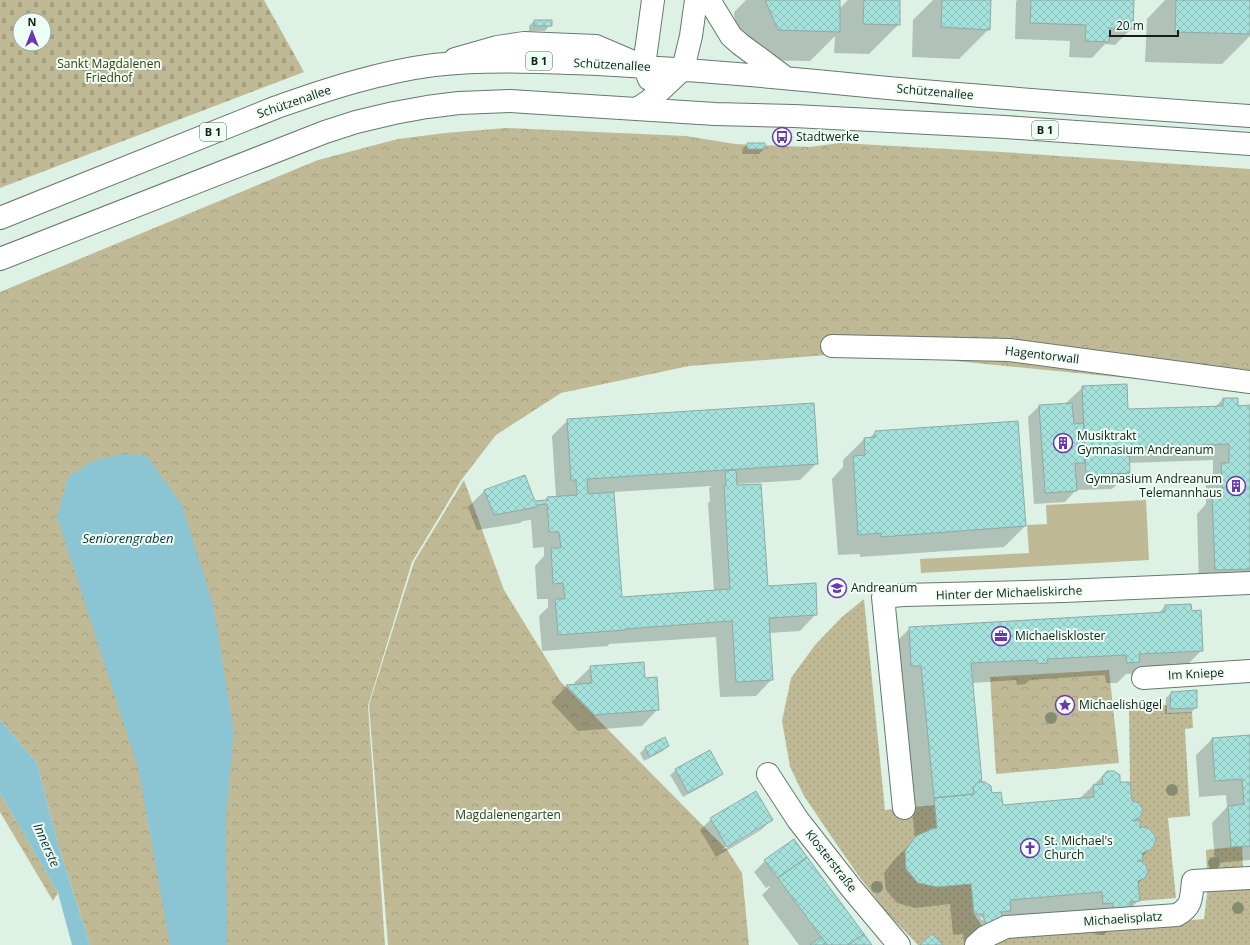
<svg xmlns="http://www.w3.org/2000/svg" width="1250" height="945" font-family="'Open Sans',sans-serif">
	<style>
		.grass { fill: url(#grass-dots) }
		.cemetery { fill: url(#cemetery-stones); fill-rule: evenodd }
		.park { fill: url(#park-crowns) }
		.pitch { fill: #bfba95 }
		.water { fill: #8bc5d4 }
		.shadow { fill: #0003; fill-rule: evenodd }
		.building { fill: url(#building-cross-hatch); stroke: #90a9a5 }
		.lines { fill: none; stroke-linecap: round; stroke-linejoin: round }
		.minor-casing { stroke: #66796e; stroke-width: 24 }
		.major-casing { stroke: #66796e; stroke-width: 24 }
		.minor { stroke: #fff; stroke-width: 22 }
		.major { stroke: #fff; stroke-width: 22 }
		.tree { fill: #858c71 }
		.labels { text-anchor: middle; stroke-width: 4; stroke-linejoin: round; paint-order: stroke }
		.shield { fill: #edfef4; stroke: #56605a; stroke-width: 1 }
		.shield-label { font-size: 11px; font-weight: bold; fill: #151d18 }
		.park-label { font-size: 12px; fill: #3d3812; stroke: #edfef4 }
		.street-label { font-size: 12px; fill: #151d18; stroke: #edfef4 }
		.poi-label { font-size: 12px; fill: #151d18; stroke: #edfef4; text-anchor: start }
		.water-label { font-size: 13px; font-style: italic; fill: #143138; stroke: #edfef4 }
	</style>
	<defs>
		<pattern id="grass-dots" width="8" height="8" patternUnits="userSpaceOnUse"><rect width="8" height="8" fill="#bfba95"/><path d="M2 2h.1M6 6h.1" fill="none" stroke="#a39f80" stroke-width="1.8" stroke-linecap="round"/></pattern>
		<pattern id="cemetery-stones" width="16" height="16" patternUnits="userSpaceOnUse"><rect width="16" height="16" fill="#bfba95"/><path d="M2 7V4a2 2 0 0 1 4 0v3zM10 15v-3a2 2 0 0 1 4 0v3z" fill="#a39f80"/></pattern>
		<pattern id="park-crowns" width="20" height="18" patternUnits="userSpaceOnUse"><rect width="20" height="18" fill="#bfba95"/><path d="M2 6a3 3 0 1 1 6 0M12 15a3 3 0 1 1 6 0" fill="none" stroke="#a39f80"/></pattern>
		<pattern id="building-cross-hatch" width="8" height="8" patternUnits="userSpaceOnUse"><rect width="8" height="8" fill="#a4e2db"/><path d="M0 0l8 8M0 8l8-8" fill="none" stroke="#8cc1bb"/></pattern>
	</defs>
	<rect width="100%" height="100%" fill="#ddf2e5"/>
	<path class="grass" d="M864,599L885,810L934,805L937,828C921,830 914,839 905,851L906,869L971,884L974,914L984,929L1041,933L1204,919L1208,886L1250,881V945H943L932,934L920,945H918L887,913L858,875L831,836L804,796L790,767L782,721L791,678L815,645L842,617Z
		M1167,705V713L1192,712L1193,728L1185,729L1190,816L1168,818L1176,898L1140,901L1138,881L1145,878L1148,870L1146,865L1139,861L1143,860L1142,853C1161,849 1159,826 1140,827V820H1135L1140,817L1143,810L1139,803L1132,801L1130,782L1129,707Z
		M1242,846L1243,868L1207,871L1206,850Z"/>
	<path class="cemetery" d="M0,0H264L304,72L0,188ZM20,20H44V44H20Z"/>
	<path class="park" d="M506,128L686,136L735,144L810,147L840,143L1002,152L1250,169V390L864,352L689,366L561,393L496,435L462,479L412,562L368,706L385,945H90L58,844L37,763L0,720V292L318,160L398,139L445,133Z
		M464,480L504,590L560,681L728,851L742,873L749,945H388L369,705L414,562Z
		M1109,670L1119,763L996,774L990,677Z
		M0,793L58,893L53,901L0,812Z"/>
	<path class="pitch" d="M1146,500L1149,560L921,573L920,559L1029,553L1027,525L1047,524L1046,505Z"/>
	<path class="water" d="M124,454L147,456L182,505L213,605L234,732L226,817L227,945H170L138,767L57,517L68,477L95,460Z
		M0,720L37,763L58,844L90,945H72L58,893L0,793Z"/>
	<path class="shadow" d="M746,0H839V9L848,0H899V24L869,54L834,53L835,36L810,61L748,60L736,33L734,12Z
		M933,0H990L989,29L959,59L912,57L913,20Z
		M1017,0H1133L1132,28L1115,45L1105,44L1092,58L1069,57L1070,41L1015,39L1016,2Z
		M1165,0H1250V36L1222,64L1145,62L1147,19Z
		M534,21L550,25L545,31H529V26Z
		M748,144L764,149L759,154H742L743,149Z
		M1083,387L1127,410L1215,407L1223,399L1237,407L1250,406V584L1199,585L1197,514L1206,504V481L1213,473V460L1128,463L1129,473L1112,489L1076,490L1065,502L1034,504L1028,417L1039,406L1066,405V403Z
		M568,420L817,463L800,480L736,484L767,587L816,614L800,631L769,633L772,679L756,696L720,697L716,637L609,644L608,646L542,651L539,616L548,607V599H537L535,566L544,556V547L533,548L531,520L523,521L520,523L477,530L468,507L485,490L534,502L544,501L547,498L556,497L552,436ZM712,486L709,488L710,501L708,503L714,591L621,598L613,492Z
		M875,432L1025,526L1004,547L860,557V554L838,555L832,479L843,467V460L864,439H869Z
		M1165,606L1191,612L1202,650L1181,671L1126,674L1117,683H1106L1105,675L1030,680L1025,684L1017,685L1016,680L972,683L981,783L1002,806L1079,799L1107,772L1119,783L1141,815L1134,822L1139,828L1149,850L1142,857V860L1140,862L1144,877L1138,884L1139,900L1104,935H1097L1092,931V923L967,945L964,942L963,934L953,935L950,904L915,908L897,903L886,890L884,873L895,859L915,839L900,687L889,649L910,628L1158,614ZM981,917L990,924V926L980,918Z
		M591,667L644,679L658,709L642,726L578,731L551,702L567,686L575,685L574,683Z
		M1171,693L1196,707L1191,713L1165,714L1166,698Z
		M1250,736V860L1215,863L1212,823L1227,807L1226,795L1199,797L1196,755L1212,739Z
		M664,738L668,746L663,751L644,761L640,753L645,748Z
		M676,770L721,774L716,779L683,797L670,775Z
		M711,819H772L761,830L716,857L700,830ZM761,826V828L723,850L722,849Z
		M765,861L870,945H799L762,895L770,887V886L766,888L754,872Z"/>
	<path class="building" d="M765,0H840V32L778,30Z
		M864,0H900V25L863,24Z
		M942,0H991L990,30L941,27Z
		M1031,0H1134L1133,29L1110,28L1109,42L1085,41L1086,25L1030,23Z
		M1176,0H1250V34L1175,32Z
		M534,20H552V26H534Z
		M747,143H765V149H747Z
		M1127,384L1128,409L1223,406V398H1238V406L1250,405V569L1215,570L1212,497L1223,496L1221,463H1229V444L1129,448L1130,473L1086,475L1082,386Z
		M814,403L818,464L587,479L588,494L614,492L622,597L730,589L724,486H726L725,471L736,470L737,485L761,484L768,586L816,583L817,615L769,618L773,680L736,682L732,621L625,629V630L558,635L555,599H565L563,583L553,584L551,548H561L559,532H549L547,504L537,505V507L494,515L484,490L525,475L535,501L547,500V497L577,495L576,480H571L567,419Z
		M1072,403L1074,424L1084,423L1085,463H1075L1077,491L1045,493L1039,405Z
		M1018,421L1026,526L881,537V533L858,535L853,456L865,455L864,438L875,437V431Z
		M1191,604L1192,611L1201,610L1203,651L1139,654L1140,662L1127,663L1126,655L1047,659L1048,663L1037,664V660L971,663L982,782H978L973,788L974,794L934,798L921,666H911L909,627L1165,612V605Z
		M644,662L645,678L657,677L659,710L594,715L566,685L592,683L590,666Z
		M1197,690V708L1170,709L1171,692Z
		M1250,735V846L1231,847L1228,806L1244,804L1242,779L1215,781L1212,738Z
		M665,737L669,746L649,757L645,747Z
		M710,750L723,774L688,793L675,769Z
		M1107,771H1114L1120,775V782H1130L1132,801L1139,803L1143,810L1140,817L1133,821L1140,820V827L1148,828L1152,831L1156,839L1154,845L1152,849L1142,853L1143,861H1137H1141L1146,865L1148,872L1145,878L1138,881L1140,901L1130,902L1131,908L1113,910V903L1103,904L1102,892L1010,900L1011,911L1001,912L1002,919L990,925L984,921V914H974L971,884L937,887L918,883L906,869L905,851L916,836L932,829L937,828L934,798L974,794L973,788L978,782H985L991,786L992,793L1001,792L1003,805L1094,797L1093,785L1103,784L1102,777Z
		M756,791L773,820L727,847L710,818Z
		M794,839L807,857L778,878L764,860Z
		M807,857L864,934L848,945H827L778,878Z
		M864,934L872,945H848Z
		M932,934L943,945H920Z
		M821,937L827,945H810Z"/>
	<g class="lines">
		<g class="minor-casing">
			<path id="minor" d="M455,59L497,47L524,43L596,46L643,66
				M832,346L1009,350L1250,382
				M1143,678L1250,671
				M768,774L798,820L852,889L899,945
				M904,808L883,597L903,595L1064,591L1250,583
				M976,945L985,937L1006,927L1177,915C1193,906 1191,897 1193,881L1250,878"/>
		</g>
		<g class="major-casing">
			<path id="major" d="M709,0L731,36L740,44L786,78
				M649,79L644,66L653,0
				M637,109L649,101L683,69L691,36L696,0
				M0,218L277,107C328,89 380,72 434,65C488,59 542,62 596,64C687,69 777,77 867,86C994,98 1122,107 1250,116
				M0,259L325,132L356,122L394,113L427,107L459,103L510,101L715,114L794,116L1005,127L1250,144"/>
		</g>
		<use href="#minor" class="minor"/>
		<use href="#major" class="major"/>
	</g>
	<g class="tree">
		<circle cx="1051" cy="718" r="6"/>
		<circle cx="1172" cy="790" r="6"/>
		<circle cx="1214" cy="863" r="6"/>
		<circle cx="877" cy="887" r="6"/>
		<circle cx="1238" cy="908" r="6"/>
	</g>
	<defs>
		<g id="bus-ring" transform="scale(1)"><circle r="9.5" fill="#edfef4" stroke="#6e37ae" stroke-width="1.5"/><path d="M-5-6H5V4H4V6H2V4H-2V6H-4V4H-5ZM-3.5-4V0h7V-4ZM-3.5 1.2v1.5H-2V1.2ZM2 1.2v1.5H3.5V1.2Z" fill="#6e37ae"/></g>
		<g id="building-ring" transform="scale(1)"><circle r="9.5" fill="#edfef4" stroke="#6e37ae" stroke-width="1.5"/><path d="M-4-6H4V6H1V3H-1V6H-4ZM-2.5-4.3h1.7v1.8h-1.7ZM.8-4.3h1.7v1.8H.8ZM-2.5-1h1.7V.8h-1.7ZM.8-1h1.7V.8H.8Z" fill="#6e37ae"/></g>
		<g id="school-ring" transform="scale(1)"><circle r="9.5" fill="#edfef4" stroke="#6e37ae" stroke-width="1.5"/><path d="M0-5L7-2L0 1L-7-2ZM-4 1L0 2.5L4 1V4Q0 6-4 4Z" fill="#6e37ae"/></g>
		<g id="office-ring" transform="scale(1)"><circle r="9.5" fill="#edfef4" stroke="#6e37ae" stroke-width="1.5"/><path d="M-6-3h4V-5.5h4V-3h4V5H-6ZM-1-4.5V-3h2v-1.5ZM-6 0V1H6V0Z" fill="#6e37ae"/></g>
		<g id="sight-ring" transform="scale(1)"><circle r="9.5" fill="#edfef4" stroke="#6e37ae" stroke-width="1.5"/><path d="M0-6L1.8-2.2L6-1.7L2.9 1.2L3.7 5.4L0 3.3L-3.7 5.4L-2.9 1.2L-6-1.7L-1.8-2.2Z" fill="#6e37ae"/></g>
		<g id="church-ring" transform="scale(1)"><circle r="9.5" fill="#edfef4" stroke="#6e37ae" stroke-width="1.5"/><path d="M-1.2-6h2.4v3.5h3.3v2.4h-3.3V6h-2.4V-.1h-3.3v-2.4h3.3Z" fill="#6e37ae"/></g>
	</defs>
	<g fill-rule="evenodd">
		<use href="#bus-ring" x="782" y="137"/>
		<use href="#building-ring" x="1063" y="443"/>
		<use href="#building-ring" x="1236" y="486"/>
		<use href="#school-ring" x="837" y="588"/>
		<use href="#office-ring" x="1001" y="636"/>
		<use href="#sight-ring" x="1065" y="705"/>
		<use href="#church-ring" x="1030" y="848"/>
	</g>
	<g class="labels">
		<g class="shield">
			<rect x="526" y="52" width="26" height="18" rx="3"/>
			<rect x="1032" y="121" width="26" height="18" rx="3"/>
			<rect x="200" y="123" width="26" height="18" rx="3"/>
		</g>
		<g class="shield-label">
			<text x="539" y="65">B 1</text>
			<text x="1045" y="134">B 1</text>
			<text x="213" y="136">B 1</text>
		</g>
		<g class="park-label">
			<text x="109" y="68">Sankt Magdalenen<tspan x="109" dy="14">Friedhof</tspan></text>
			<text x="508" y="819">Magdalenengarten</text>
		</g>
		<g class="street-label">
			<text transform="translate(612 65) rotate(3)" y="4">Schützenallee</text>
			<text transform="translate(935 92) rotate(5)" y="4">Schützenallee</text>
			<text transform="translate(294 102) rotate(-19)" y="4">Schützenallee</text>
			<text transform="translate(1042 355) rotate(7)" y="4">Hagentorwall</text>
			<text transform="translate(1009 593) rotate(-2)" y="4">Hinter der Michaeliskirche</text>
			<text transform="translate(1196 674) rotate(-3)" y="4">Im Kniepe</text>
			<text transform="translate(831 861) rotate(52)" y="4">Klosterstraße</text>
			<text transform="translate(1123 919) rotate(-4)" y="4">Michaelisplatz</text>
		</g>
		<g class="poi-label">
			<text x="796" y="141">Stadtwerke</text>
			<text x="1077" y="440">Musiktrakt<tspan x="1077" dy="14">Gymnasium Andreanum</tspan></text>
			<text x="1222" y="483" text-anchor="end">Gymnasium Andreanum<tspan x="1222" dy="14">Telemannhaus</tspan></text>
			<text x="851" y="592">Andreanum</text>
			<text x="1015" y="640">Michaeliskloster</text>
			<text x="1079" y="709">Michaelishügel</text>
			<text x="1044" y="845">St. Michael's<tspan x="1044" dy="14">Church</tspan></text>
		</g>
		<g class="water-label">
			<text x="128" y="543">Seniorengraben</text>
			<text transform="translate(47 845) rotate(66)" y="5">Innerste</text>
		</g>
	</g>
	<g transform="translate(32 32)"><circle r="19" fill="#edfef4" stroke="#97a49c"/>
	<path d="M0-3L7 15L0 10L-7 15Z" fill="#6e37ae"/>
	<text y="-6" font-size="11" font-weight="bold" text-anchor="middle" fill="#151d18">N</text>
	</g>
	<path d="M1110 30v6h68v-6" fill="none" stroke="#151d18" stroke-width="2"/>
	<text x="1116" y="30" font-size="12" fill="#151d18" stroke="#edfef4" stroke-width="3" paint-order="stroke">20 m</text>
</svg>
